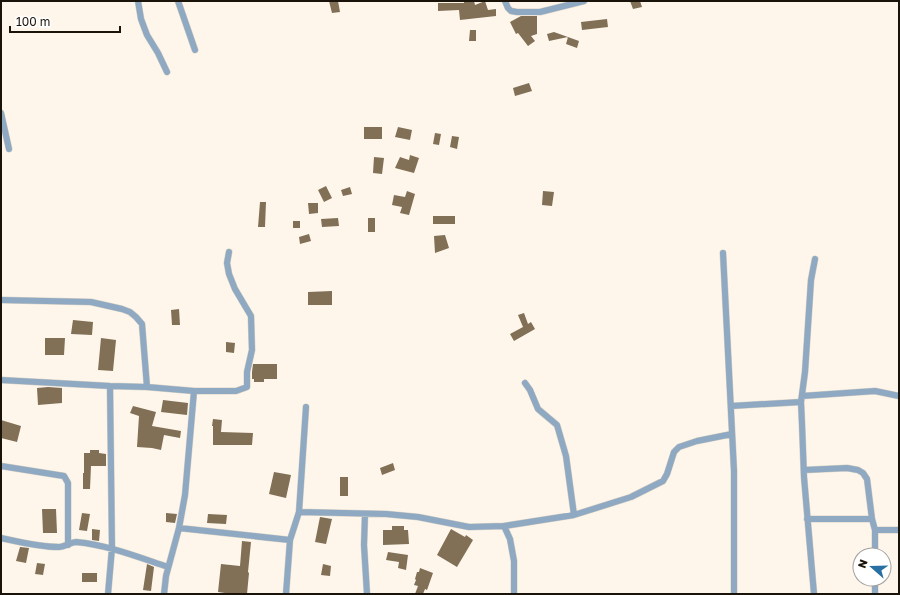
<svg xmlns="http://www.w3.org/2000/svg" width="900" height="595" font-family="'Golos Text',sans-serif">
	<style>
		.building { fill: #816f56 }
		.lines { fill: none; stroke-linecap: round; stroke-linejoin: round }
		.street-casing { stroke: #d9d2c7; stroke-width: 7 }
		.street { stroke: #8ea9c1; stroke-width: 6 }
	</style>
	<rect width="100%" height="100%" fill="#fef6eb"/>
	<path class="building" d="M329,1H338L340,12L332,13Z
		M464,1H474L475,5L485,1L488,10L496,9V16L460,20L459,10L438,11V3H464Z
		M630,1H640L642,7L633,9Z
		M521,16H537V34L531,36L535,41L528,46L518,33L516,34L510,22Z
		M607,19L608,27L582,30L581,22Z
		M470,30H476V41H469Z
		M554,32L579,41L577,48L566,44L568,37L549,41L547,34Z
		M529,83L532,91L515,96L513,88Z
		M364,127H382V139H364Z
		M398,127L412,130L410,140L395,137Z
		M435,133L441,134L439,145L433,144Z
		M452,136L459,137L457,149L450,147Z
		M410,155L419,158L414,173L395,168L400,157L409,160Z
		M374,157L384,158L382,174L373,173Z
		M326,186L332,198L324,202L318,190Z
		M350,187L352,194L343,196L341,190Z
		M407,191L415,194L409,215L400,213L402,207L392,205L394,195L405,197Z
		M543,191L554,192L552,206L542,205Z
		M260,202H266L265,227H258Z
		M308,203H318V213L309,214Z
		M433,216H455V224H433Z
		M338,218L339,226L322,227L321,219Z
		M368,218H375V232H368Z
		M293,221H300V228H293Z
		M309,234L311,241L300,244L299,237Z
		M445,235L449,248L435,253L434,236Z
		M332,291V305H308V292Z
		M179,309L180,325H172L171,310Z
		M524,313L528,324L531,322L535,329L514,341L510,334L523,327L518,315Z
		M73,320L93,322L92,335L71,334Z
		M45,338H65L64,355H45Z
		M101,338L116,340L113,371L98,370Z
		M226,342L235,343L234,353L226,352Z
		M253,364H277V379H264V382H254V379H252V372Z
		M48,387L62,388V403L38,405L37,388Z
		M163,400L188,403L187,415L161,412Z
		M133,406L156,412L152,426L181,431L180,438L164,435L161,450L152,448L137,447L139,416L130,413Z
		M213,419L222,420L221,432L253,433L252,445H213V426H212Z
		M1,420L21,426L17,442L1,438Z
		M90,450H99V453L106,454V466H91L90,489H83V473H84V453H90Z
		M393,463L395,470L382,475L380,468Z
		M274,472L291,475L286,498L269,494Z
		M340,477H348V496H340Z
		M42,509H56L57,533H43Z
		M82,513L90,514L87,531L79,530Z
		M166,513L177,514L175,523L166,522Z
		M208,514L227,515L226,524L207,523Z
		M320,517L332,519L326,544L315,542Z
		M392,526H404V530H408L409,544L383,545V530H392Z
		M92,529L100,530L99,541L92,540Z
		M451,529L465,537L466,535L473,540L457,567L437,555Z
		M242,541L251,542L248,572L249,573L247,594H232L218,592L221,564L240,566Z
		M20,547L29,548L26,563L16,561Z
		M388,552L408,555L406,570L398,568L399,562L386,560Z
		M37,563L45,564L43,575L35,574Z
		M147,564L154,567L151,591L143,590Z
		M323,564L331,566L330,576L321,575Z
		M420,568L433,573L427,590L425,589L423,594H415L418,586L414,585L416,580L415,579L417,572H419Z
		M82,573H97V582H82Z"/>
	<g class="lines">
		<g class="street-casing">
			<path id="street" d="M138,1L141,19L147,35L158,53L167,72
				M178,1L195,50
				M505,1L508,8L511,11L517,12H540L584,1
				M1,113L9,149
				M723,253L734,471V594
				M1,300L91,302L122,309L130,312L136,317L142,324L147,387
				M1,380L110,386L147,387L194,391H236L247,387V372L252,350L251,316L235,289L229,274L227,263L229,252
				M525,383L530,390L538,409L557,425L566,456L574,515
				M802,396L875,391L899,396
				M731,406L801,402
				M1,466L64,476L68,483V545
				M804,470L847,468L858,470L863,473L867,479L872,519L875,530V555
				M299,512L386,514L418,517L469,527L504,526L510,539L514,561V594
				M365,514L364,545L367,594
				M807,519H872
				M504,526L574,515L631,497L663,481L667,474L674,452L679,447L697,441L732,434
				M179,528L290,540
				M875,530H899
				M1,538C20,542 40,547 59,547C65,547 71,542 76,542C108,545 138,557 168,567
				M108,594L112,548L110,386
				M164,594L166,576L179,528L185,495L194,391
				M286,594L290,540L299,512L306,407
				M814,594L804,477L802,424L801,402L805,372L811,280L815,259
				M875,594V579"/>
		</g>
		<use href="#street" class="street"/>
	</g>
	<rect width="900" height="595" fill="none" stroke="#191309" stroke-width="4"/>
	<g transform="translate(872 567) rotate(290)"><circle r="19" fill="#ffffff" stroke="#a3a19d"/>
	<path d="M0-3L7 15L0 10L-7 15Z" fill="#286fa3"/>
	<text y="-6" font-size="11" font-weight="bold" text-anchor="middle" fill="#191309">N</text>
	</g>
	<path d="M10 26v6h110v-6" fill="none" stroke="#191309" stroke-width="2"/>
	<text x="16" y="26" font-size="12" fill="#191309" stroke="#ffffff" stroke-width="3" paint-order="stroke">100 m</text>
</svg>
